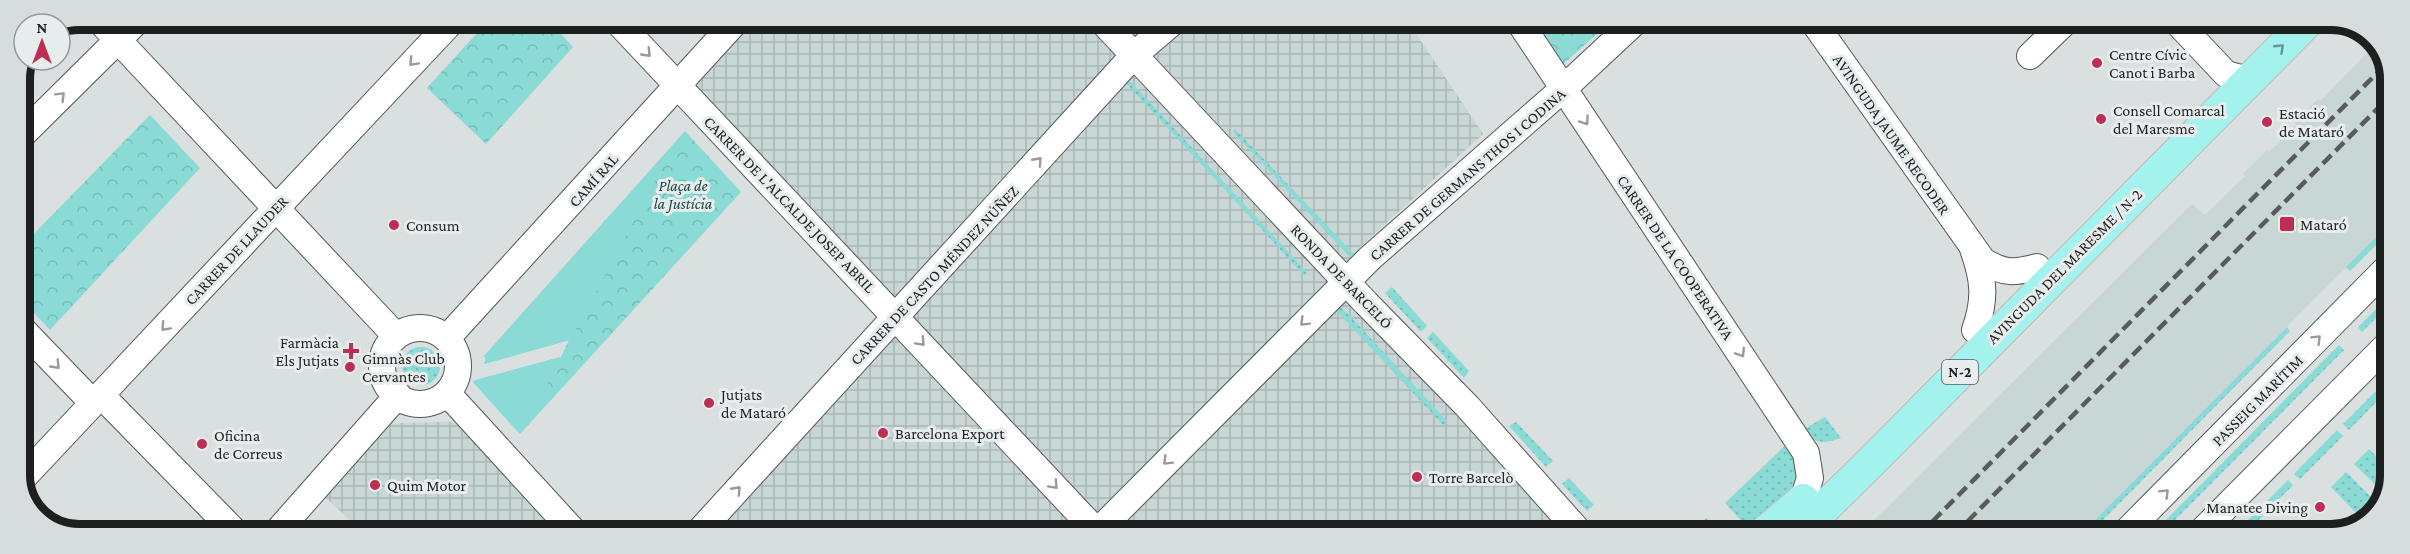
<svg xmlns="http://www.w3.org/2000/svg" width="2410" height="554" font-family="'Crimson Pro',serif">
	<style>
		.built { fill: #c8d6d5 }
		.industrial { fill: url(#industrial-grid) }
		.grass { fill: url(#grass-dots) }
		.park { fill: url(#park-crowns) }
		.garden { fill: #8adad6 }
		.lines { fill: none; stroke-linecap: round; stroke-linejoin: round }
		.minor-casing { stroke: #535757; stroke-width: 28 }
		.major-casing { stroke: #bcbcbc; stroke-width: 34 }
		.minor { stroke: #fff; stroke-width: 26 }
		.major { stroke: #a4f2ee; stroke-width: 32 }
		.rail { stroke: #595b5b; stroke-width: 4.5; stroke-dasharray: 12 6; stroke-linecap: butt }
		.oneway { stroke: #689391 }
		.oneway2 { stroke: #9a9a9a }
		.poi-dot { fill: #be2e54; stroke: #e7ecec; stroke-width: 2 }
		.labels { text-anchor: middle; stroke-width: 6; stroke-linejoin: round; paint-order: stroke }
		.shield { fill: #e7ecec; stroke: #5a5c5c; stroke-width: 1.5 }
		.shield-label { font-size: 15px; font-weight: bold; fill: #1e1f1f }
		.poi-label { font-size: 16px; fill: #1e1f1f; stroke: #e7ecec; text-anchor: start }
		.street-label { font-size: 16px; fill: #1e1f1f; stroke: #e7ecec }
		.park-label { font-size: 16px; font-style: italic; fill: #184a47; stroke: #e7ecec }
		.rim { fill: none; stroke: #1e1f1f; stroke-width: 8 }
	</style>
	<defs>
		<pattern id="industrial-grid" width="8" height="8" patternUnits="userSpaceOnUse" patternTransform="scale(1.5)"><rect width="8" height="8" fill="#c8d6d5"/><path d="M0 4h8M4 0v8" fill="none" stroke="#abb7b6"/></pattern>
		<pattern id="grass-dots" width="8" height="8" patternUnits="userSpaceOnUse" patternTransform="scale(1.5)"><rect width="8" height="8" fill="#8adad6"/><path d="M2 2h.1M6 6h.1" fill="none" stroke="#77bbb7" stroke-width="1.8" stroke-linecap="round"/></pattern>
		<pattern id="park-crowns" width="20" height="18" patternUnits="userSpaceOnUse" patternTransform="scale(1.5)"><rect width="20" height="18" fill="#8adad6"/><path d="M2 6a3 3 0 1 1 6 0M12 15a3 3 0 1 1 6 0" fill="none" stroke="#77bbb7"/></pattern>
	</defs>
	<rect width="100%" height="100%" fill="#dadfdf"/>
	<path class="built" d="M2377,43L2390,72V223L2081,534H1860L2192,204L2205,215L2245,176L2243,174L2267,150L2269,152L2296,125L2295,123L2318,99L2320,101Z"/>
	<path class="industrial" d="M737,20H1407L1483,134L1358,249L1346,281L1581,534H697L896,316L678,86Z
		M472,421L576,534L364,533L315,488L373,424Z"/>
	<path class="grass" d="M1125,82H1131L1307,272L1304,275Z
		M1235,129L1355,255L1357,256L1348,255L1233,132Z
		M2390,223V231L2350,271L2346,267Z
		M1392,287L1427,326L1421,332L1385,293Z
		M2390,295V304L2362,332L2358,327Z
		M1333,307H1340L1348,314L1447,421L1443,425Z
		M2287,327L2290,331L2089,534H2081Z
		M1433,332L1469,371L1464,378L1427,338Z
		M2339,345L2344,350L2167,528L2162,524Z
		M402 366a19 19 0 1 1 38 0a19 19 0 1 1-38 0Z
		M2384,383L2389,389L2349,430L2343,424Z
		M1825,417L1841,438C1824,444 1815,443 1799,432Z
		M1516,422L1553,461L1546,467L1509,426Z
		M2337,430L2343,436L2300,479L2294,474Z
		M1792,439L1801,458L1795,488L1748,528L1725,503Z
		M2369,449L2389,469V487L2385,494L2354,464Z
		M2346,472L2378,504L2363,520L2331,487Z
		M1569,478L1594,505L1587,511L1562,484Z
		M2288,480L2293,485L2250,529L2245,523Z
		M1706,518L1721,534H1689Z"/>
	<path class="park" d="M489,20H548L573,47L486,144L427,88Z
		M1533,20H1613L1563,64Z
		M150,115L200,168L50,330L20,298V248Z
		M685,131L741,192L520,434L473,382L476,380L561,357L569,340L484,364L486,359L484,356Z"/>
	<path class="garden" d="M677,141L570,340L484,364L486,359L484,356Z
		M561,357L520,434L473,382L476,380Z"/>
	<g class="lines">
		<g class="minor-casing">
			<path id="minor" d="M99,20L396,336
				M616,20L1097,532
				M1101,20L1366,303L1467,406L1581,534
				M1518,20L1806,453L1810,478L1803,500
				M1812,20L1983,261C2005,274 2014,273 2037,267
				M2176,21L2226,74L2241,78L2251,76
				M2030,56L2066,21
				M20,137L138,20
				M1973,249C1984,279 1986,299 1975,330
				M20,327L93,403
				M382 366a38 38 0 1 1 76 0a38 38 0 1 1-76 0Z
				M447,338L737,20
				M447,393L576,534
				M101,395L236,533
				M20,481L453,20
				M276,533L398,395
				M697,534L1134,55L1175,20
				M1095,534L1370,258L1563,89L1637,20
				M2124,534L2390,265
				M2199,534L2390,342"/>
		</g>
		<g class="major-casing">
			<path id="major" d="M1763,534L1803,500
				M1792,534L1817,515L1872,461L2308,21"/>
		</g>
		<use href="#minor" class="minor"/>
		<use href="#major" class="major"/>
		<path class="rail" d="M1920,534L2386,64
			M1955,534L2390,96"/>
	</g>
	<defs><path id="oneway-chevron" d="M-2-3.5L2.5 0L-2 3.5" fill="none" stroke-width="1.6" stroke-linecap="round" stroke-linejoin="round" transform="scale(1.5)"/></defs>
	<use class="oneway" href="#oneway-chevron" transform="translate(2280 48) rotate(-44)"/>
	<g class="oneway2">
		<use href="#oneway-chevron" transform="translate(647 53) rotate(46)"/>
		<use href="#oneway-chevron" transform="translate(413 62) rotate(133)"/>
		<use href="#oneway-chevron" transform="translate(61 96) rotate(-45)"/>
		<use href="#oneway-chevron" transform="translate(1585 121) rotate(56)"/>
		<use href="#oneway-chevron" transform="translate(1038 161) rotate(-48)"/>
		<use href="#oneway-chevron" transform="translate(1304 322) rotate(135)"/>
		<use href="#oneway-chevron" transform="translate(165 327) rotate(133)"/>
		<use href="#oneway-chevron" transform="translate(2317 339) rotate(-45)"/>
		<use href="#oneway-chevron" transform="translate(921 342) rotate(47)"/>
		<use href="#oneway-chevron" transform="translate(1741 353) rotate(57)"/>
		<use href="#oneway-chevron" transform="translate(56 365) rotate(46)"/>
		<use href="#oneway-chevron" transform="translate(1167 461) rotate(135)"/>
		<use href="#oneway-chevron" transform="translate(1054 485) rotate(47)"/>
		<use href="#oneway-chevron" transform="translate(737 490) rotate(-48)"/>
		<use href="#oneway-chevron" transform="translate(2165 493) rotate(-45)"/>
	</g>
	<g class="poi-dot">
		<circle cx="2097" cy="63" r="6"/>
		<circle cx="2101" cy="119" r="6"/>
		<circle cx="2267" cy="122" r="6"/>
		<rect x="2279" y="216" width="16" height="16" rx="3"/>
		<circle cx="394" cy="225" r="6"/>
		<path d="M348 342h6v6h6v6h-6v6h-6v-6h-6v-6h6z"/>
		<circle cx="350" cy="367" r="6"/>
		<circle cx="709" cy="403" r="6"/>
		<circle cx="883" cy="433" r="6"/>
		<circle cx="202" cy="444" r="6"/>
		<circle cx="1417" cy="477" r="6"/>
		<circle cx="375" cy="485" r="6"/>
		<circle cx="2320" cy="507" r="6"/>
	</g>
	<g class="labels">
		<rect class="shield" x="1942" y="360" width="36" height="24" rx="4.5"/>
		<g class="shield-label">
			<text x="1960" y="377">N-2</text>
		</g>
		<g class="poi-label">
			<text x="2109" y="60">Centre Cívic<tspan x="2109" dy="18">Canot i Barba</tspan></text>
			<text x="2113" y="116">Consell Comarcal<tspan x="2113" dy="18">del Maresme</tspan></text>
			<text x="2279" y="119">Estació<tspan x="2279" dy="18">de Mataró</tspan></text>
			<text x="2300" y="230">Mataró</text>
			<text x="406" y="231">Consum</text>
			<text x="339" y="348" text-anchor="end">Farmàcia<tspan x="339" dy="18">Els Jutjats</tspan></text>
			<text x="362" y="364">Gimnàs Club<tspan x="362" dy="18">Cervantes</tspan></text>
			<text x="721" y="400">Jutjats<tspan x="721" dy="18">de Mataró</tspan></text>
			<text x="895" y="439">Barcelona Export</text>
			<text x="214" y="441">Oficina<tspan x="214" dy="18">de Correus</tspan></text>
			<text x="1429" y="483">Torre Barcelò</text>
			<text x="387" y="491">Quim Motor</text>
			<text x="2308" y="513" text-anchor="end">Manatee Diving</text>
		</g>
		<g class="street-label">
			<text transform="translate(1892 134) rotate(55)" y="6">AVINGUDA JAUME RECODER</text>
			<text transform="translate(1467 174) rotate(-41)" y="6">CARRER DE GERMANS THOS I CODINA</text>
			<text transform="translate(593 180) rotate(-48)" y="6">CAMÍ RAL</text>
			<text transform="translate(790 204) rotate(46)" y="6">CARRER DE L'ALCALDE JOSEP ABRIL</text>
			<text transform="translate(236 250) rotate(-47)" y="6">CARRER DE LLAUDER</text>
			<text transform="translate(1676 257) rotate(56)" y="6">CARRER DE LA COOPERATIVA</text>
			<text transform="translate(2064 266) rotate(-45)" y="6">AVINGUDA DEL MARESME / N-2</text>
			<text transform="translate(934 275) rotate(-47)" y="6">CARRER DE CASTO MÉNDEZ NÚÑEZ</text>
			<text transform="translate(1342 276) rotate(46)" y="6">RONDA DE BARCELÓ</text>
			<text transform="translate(2257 400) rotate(-45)" y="6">PASSEIG MARÍTIM</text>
		</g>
		<g class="park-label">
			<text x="683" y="191">Plaça de<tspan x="683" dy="18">la Justícia</tspan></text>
		</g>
	</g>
	<path d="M0 0H2410V554H0ZM79 30H2331A49 49 0 0 1 2380 79V475A49 49 0 0 1 2331 524H79A49 49 0 0 1 30 475V79A49 49 0 0 1 79 30Z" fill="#d7dcdc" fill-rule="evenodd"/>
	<path class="rim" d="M79 30H2331A49 49 0 0 1 2380 79V475A49 49 0 0 1 2331 524H79A49 49 0 0 1 30 475V79A49 49 0 0 1 79 30Z"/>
	<g transform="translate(42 42)"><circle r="28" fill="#e7ecec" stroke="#979a9a" stroke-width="1.5"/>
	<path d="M0-4.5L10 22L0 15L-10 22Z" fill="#be2e54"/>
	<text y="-9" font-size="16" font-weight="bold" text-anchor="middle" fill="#1e1f1f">N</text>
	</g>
</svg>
